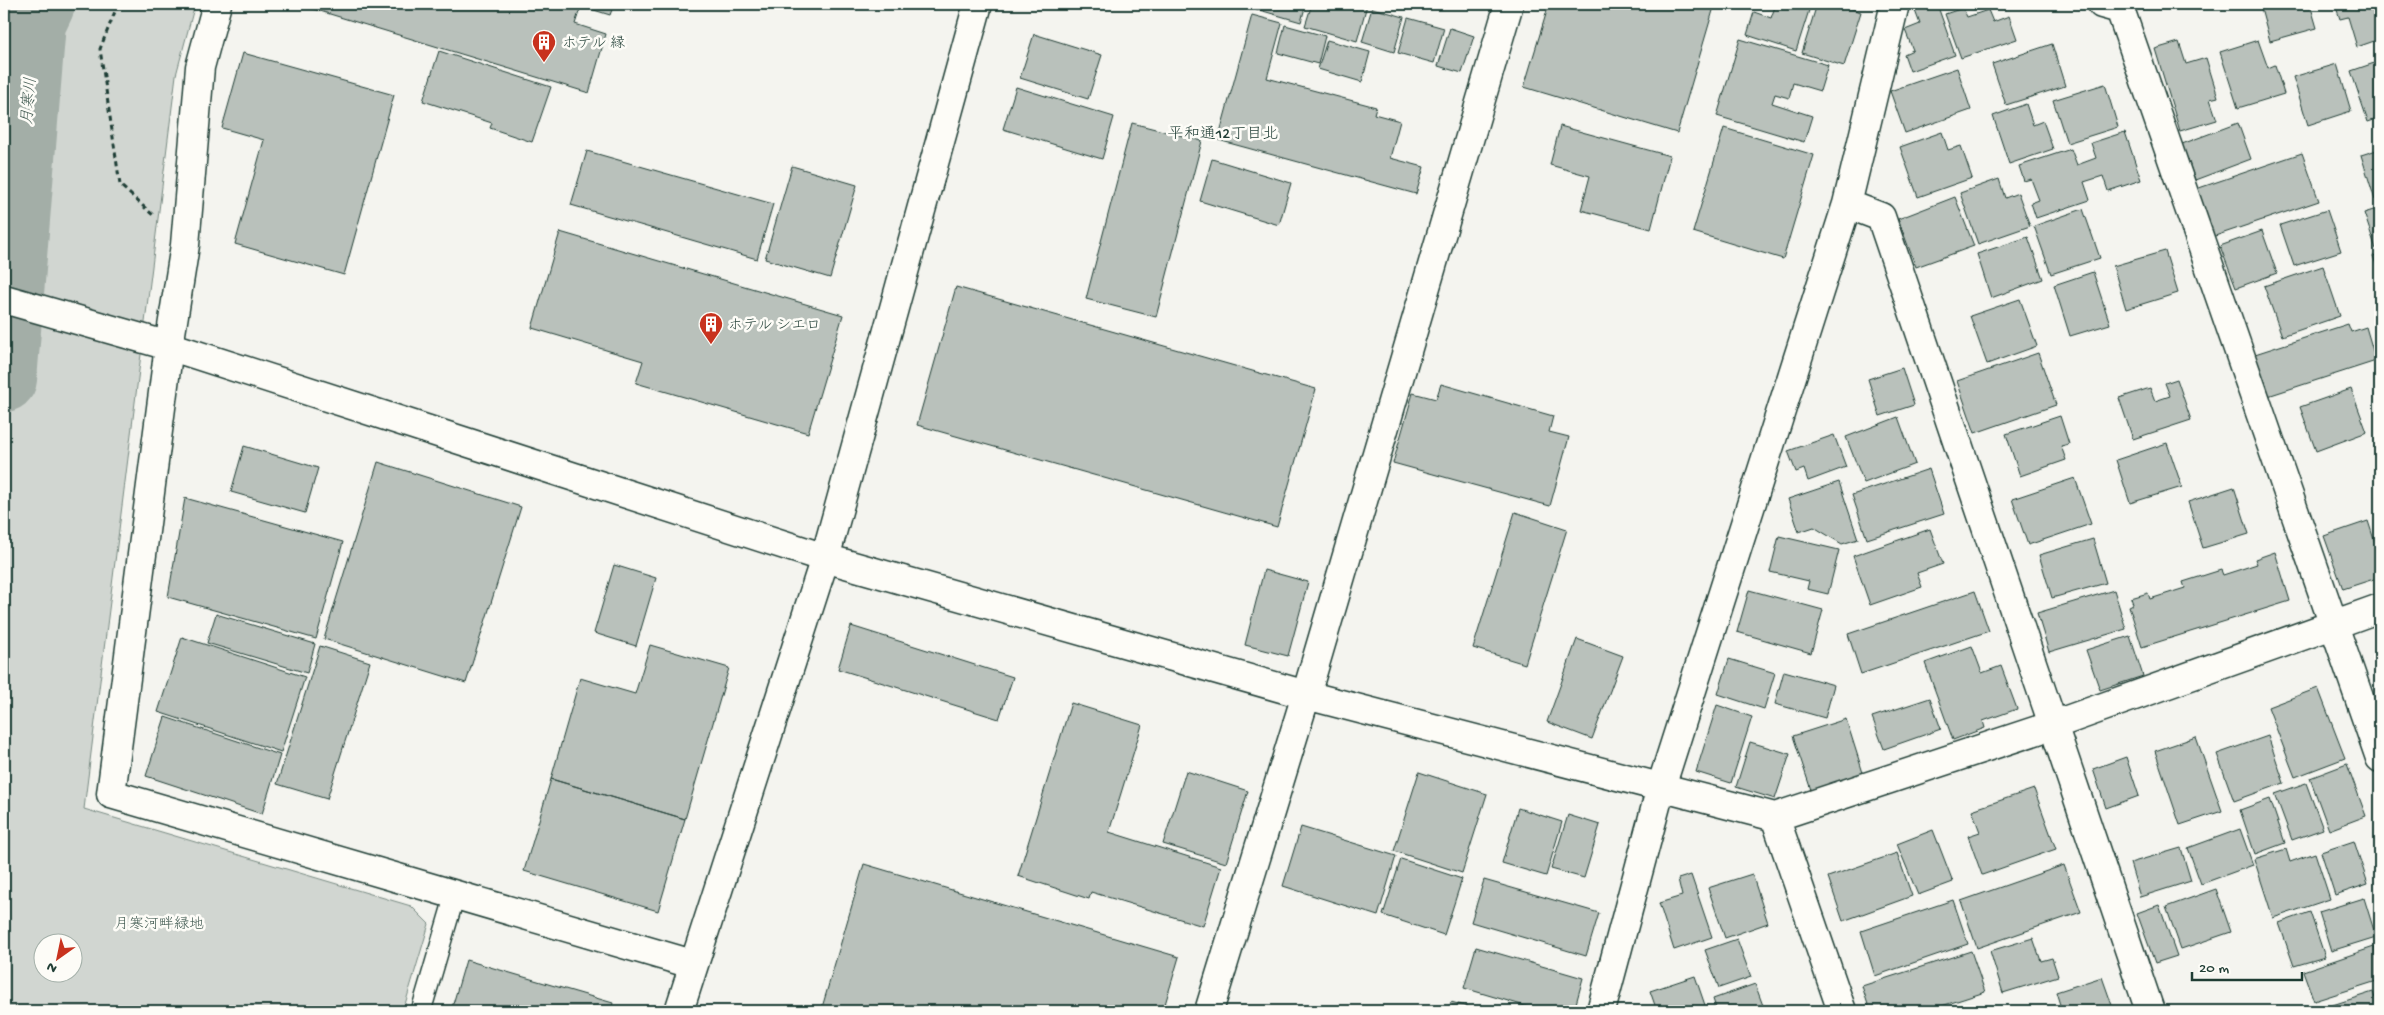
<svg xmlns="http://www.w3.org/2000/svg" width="2384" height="1015" font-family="'Gochi Hand','Klee One',sans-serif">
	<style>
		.green { fill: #d1d6d1; stroke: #788a82; fill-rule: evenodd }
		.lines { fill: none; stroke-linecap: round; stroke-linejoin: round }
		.river { stroke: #a3aea7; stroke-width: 66 }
		.building { fill: #b9c1bb; stroke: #1f3d34 }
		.lane-casing { stroke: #1f3d34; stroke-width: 22 }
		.street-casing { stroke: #1f3d34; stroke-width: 31 }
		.secondary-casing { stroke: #1f3d34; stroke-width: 31 }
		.path { stroke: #1f3d34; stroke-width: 3; stroke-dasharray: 5 4; stroke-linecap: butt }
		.lane { stroke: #fdfcf7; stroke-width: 19 }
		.street { stroke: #fdfcf7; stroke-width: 28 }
		.secondary { stroke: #fdfcf7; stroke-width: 28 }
		.labels { text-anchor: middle; stroke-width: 5; stroke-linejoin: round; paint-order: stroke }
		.poi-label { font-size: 15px; fill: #1f3d34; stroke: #fdfcf7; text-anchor: start }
		.park-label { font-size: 15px; fill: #435c53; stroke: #fdfcf7 }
		.water-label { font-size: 16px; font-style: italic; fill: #475f56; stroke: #fdfcf7 }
		.neighbourhood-label { font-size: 16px; fill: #1f3d34; stroke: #fdfcf7 }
	</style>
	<rect width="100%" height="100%" fill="#f4f4ef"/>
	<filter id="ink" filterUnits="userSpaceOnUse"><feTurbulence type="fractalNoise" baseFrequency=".02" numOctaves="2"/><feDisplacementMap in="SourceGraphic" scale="10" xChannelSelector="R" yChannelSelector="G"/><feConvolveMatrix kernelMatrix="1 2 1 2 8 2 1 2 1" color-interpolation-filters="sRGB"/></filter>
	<g filter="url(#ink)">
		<path class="green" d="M4,4H195L176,75L84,809L411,906L429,924L403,1011H4ZM42,942H72V972H42Z"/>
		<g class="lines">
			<path class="river" d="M4,379L33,23L42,4"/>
		</g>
		<path class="building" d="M297,4H614L610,15L581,6L575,24L606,34L589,93Z
			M1258,4H1306L1301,22L1256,9Z
			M1312,4L1367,5L1357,41L1305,26Z
			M1549,4H1704L1714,7L1677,133L1524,87Z
			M1776,4H1811L1796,51L1747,35L1754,12L1771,18Z
			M1817,4H1835L1861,12L1844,66L1802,53Z
			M1927,4H1937L1955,55L1910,71L1904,54L1913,50L1905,30L1920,24L1914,8Z
			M2260,4H2310L2317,28L2270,41Z
			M2335,4H2380V39L2357,47L2348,17L2340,19Z
			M1372,8L1404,17L1394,52L1362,42Z
			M1963,8L1967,17L1988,10L1993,22L2009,16L2017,39L1961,58L1945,14Z
			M1252,15L1282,23L1267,78L1376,107L1374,114L1400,121L1390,158L1424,167L1416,194L1218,140Z
			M1408,18L1444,28L1434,63L1398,53Z
			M1285,25L1325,36L1318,64L1278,53Z
			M1450,28L1474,36L1462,73L1438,66Z
			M1034,34L1102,55L1088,99L1020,78Z
			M1740,39L1828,65L1820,91L1793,83L1789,98L1775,94L1772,103L1812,116L1804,142L1717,116Z
			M1327,40L1370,52L1362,82L1318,69Z
			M2258,40L2268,68L2275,65L2284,94L2238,108L2220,52Z
			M2179,42L2186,64L2206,58L2218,97L2210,99L2217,120L2180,131L2155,49Z
			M2052,44L2065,86L2006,105L1992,64Z
			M439,51L551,87L532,142L490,128L492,123L423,101Z
			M243,53L394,95L344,275L235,244L264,140L222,128Z
			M2380,61V118L2368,122L2351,71Z
			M2337,64L2351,111L2308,125L2293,77Z
			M1957,68L1971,110L1905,133L1890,91Z
			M2105,84L2118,127L2067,143L2053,100Z
			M1016,87L1114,117L1102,159L1003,129Z
			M2026,104L2033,125L2043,121L2053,149L2009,164L1993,116Z
			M1132,123L1202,141L1156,317L1086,299Z
			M2238,123L2251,159L2195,180L2182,144Z
			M1560,126L1670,156L1651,229L1581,210L1590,176L1550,165Z
			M1724,128L1814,155L1783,259L1693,232Z
			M1942,132L1948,150L1961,146L1972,178L1918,197L1900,147Z
			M2125,132L2141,180L2108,191L2103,176L2084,182L2090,200L2036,218L2031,203L2039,200L2031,179L2024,181L2019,166L2071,149L2077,165L2096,158L2091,143Z
			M2380,149V199L2375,200L2361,155Z
			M587,151L773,204L757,259L571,205Z
			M2302,153L2319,201L2212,237L2196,189Z
			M1212,159L1291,183L1279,225L1200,201Z
			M792,166L857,185L830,278L765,259Z
			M1999,179L2005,198L2018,193L2030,226L1978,244L1960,193Z
			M1955,197L1974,246L1916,267L1898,219Z
			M2380,208V248L2376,249L2364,213Z
			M2083,209L2100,258L2051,274L2034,226Z
			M2327,210L2341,251L2294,266L2280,225Z
			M2262,231L2277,273L2236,288L2220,246Z
			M560,232L843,315L808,433L636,383L643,361L532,328Z
			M2028,237L2043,279L1991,298L1977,254Z
			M2165,251L2178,293L2126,309L2113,266Z
			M2380,254V276L2373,256Z
			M2323,266L2340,316L2282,336L2264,286Z
			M2093,272L2110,324L2070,336L2054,285Z
			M956,287L1316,389L1277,527L917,425Z
			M2020,299L2037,346L1987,364L1970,316Z
			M2348,324L2351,332L2366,327L2376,361L2268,396L2255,354Z
			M2038,353L2056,405L1975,433L1957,381Z
			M1902,368L1914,405L1880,416L1868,379Z
			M2177,379L2191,420L2133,439L2119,398L2150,388L2155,401L2170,396L2165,383Z
			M1441,384L1553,416L1549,432L1569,437L1550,506L1393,463L1413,393L1436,399Z
			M2351,389L2367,432L2316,451L2300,407Z
			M2060,416L2069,444L2061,446L2066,460L2020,476L2006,434Z
			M1898,417L1915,464L1864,483L1846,437Z
			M1834,435L1846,467L1808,481L1804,469L1796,472L1788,451Z
			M2167,443L2182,487L2130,503L2116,460Z
			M244,446L318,468L305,513L231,492Z
			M378,462L521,507L466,683L324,639Z
			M1929,469L1944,514L1867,539L1852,495Z
			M2075,478L2091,524L2028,545L2012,499Z
			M1839,482L1858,539L1842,544L1814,527L1799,532L1788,499Z
			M2234,487L2249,534L2203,548L2188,502Z
			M185,498L343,542L316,639L168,597Z
			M1515,512L1567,529L1525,664L1473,648Z
			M2368,521L2380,558V577L2343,589L2324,536Z
			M1930,529L1943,564L1917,573L1922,587L1870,605L1853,556Z
			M1779,536L1839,550L1828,594L1807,589L1809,581L1770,572Z
			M2093,539L2106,583L2052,598L2039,555Z
			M2275,552L2290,601L2142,647L2129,606L2133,604L2131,598L2148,593L2150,599L2185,588L2183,582L2221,570L2223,575L2257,564L2255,559Z
			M614,565L656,578L636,646L594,633Z
			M1264,570L1308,582L1288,656L1245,645Z
			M1749,590L1823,610L1811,653L1737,632Z
			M2114,590L2126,629L2049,652L2037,613Z
			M1975,591L1989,631L1861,674L1848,634Z
			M216,614L315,644L307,673L207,643Z
			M851,626L1013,677L999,719L838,669Z
			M2130,636L2143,676L2100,690L2086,650Z
			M182,637L305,677L281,752L158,712Z
			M1577,639L1623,656L1592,739L1547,722Z
			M650,645L729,668L685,819L551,779L580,678L635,694Z
			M320,646L370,662L327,799L277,784Z
			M1972,646L1982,673L2001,666L2017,709L1983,721L1985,728L1953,740L1925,663Z
			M1729,659L1775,673L1764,709L1718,694Z
			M1784,671L1834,685L1825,718L1775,704Z
			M2318,688L2345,758L2295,777L2268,707Z
			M1930,698L1941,729L1884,749L1872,717Z
			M1071,703L1142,725L1109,832L1221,867L1203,926L1091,892L1089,899L1018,876Z
			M1717,705L1752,717L1731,783L1696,772Z
			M165,717L280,755L262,814L146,776Z
			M1846,719L1864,776L1812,793L1793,736Z
			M2268,736L2284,783L2234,801L2217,754Z
			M2196,737L2222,811L2180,825L2155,751Z
			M1750,742L1790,754L1775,799L1736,787Z
			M2126,757L2139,796L2106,808L2093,769Z
			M2347,764L2366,816L2329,830L2310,778Z
			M1186,771L1248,791L1226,863L1163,844Z
			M1419,772L1487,794L1462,873L1394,851Z
			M551,779L685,819L658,911L524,871Z
			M2306,783L2323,829L2292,840L2275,794Z
			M2034,789L2056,849L1982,875L1968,836L1980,832L1972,810Z
			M2270,799L2285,843L2255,854L2240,810Z
			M1518,808L1562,822L1546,876L1502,863Z
			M1568,815L1600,825L1584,878L1551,869Z
			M1301,827L1396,856L1378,916L1283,886Z
			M2240,829L2253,865L2201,884L2188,848Z
			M1933,830L1953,882L1918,895L1897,844Z
			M2354,841L2368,884L2335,895L2321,852Z
			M2181,848L2191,881L2140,897L2130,863Z
			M2286,849L2290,862L2315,853L2330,899L2273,918L2254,859Z
			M1897,853L1912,896L1843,921L1828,877Z
			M1401,859L1462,879L1444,935L1383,915Z
			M864,864L1179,957L1163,1011H821Z
			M2064,865L2081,912L1977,948L1961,901Z
			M1752,874L1768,923L1725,938L1708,888Z
			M1691,875L1712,937L1674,950L1659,903L1682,896L1678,879Z
			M1484,880L1599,913L1586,956L1471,922Z
			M2216,889L2231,932L2181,949L2166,907Z
			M2364,898L2376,937L2331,951L2319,912Z
			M1953,900L1968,944L1875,976L1861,931Z
			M2159,905L2177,956L2155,963L2137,913Z
			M2310,912L2325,957L2294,966L2279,923Z
			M2033,938L2041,961L2052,958L2058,976L2003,993L1990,951Z
			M1737,939L1751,977L1719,988L1705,950Z
			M1476,947L1583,978L1574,1011H1542L1464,988Z
			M2374,947L2380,966V980L2314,1001L2303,971Z
			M1971,951L1985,992L1926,1011H1870L1862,986Z
			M466,960L613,1003L611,1011H451Z
			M1695,976L1707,1011H1657L1650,991Z
			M2102,977L2114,1011H2062L2056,992Z
			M1755,984L1765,1011H1717L1713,999Z
			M2373,992L2375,998L2380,996V1011L2317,1010Z
			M1451,1002L1483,1011H1448Z"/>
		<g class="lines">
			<g class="lane-casing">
				<path id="lane" d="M421,1011L455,895"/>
			</g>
			<g class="street-casing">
				<path id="street" d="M217,4L200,67L185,245L169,346L111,794L692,964
					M2102,4L2120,9L2380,758
					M1847,204L1881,217L2150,1011
					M4,299L169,346L825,558L1306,695L1775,817L2053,725L2380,608
					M1775,817L1842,1011
					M1209,1011L1306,695L1509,4
					M1601,1011L1661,787L1847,204L1895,4"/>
			</g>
			<g class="secondary-casing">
				<path id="secondary" d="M679,1011L825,558L978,4"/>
			</g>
			<path class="path" d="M118,4L100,49L120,185L154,216"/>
			<use href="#lane" class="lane"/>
			<use href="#street" class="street"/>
			<use href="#secondary" class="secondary"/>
		</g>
	</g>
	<defs>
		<g id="building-pin" transform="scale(1.25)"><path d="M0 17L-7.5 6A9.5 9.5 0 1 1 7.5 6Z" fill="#c8321e" stroke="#fdfcf7"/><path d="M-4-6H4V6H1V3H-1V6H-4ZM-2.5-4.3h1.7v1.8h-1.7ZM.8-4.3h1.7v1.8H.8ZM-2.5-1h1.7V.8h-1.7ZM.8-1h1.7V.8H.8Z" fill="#fff"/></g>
	</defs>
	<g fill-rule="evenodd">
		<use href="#building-pin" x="544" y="42"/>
		<use href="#building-pin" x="711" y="324"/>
	</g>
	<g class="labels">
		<g class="poi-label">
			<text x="562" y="47">ホテル 縁</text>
			<text x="728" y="329">ホテル シエロ</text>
		</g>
		<g class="park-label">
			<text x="159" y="928">月寒河畔緑地</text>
		</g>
		<g class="water-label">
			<text transform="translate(27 101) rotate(-85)" y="6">月寒川</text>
		</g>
		<g class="neighbourhood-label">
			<text x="1223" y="138">平和通12丁目北</text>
		</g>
	</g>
	<rect width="2384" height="1015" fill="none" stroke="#fdfcf7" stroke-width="20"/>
	<rect x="10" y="10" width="2364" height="995" fill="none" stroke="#1f3d34" stroke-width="2" filter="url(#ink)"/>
	<g transform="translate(58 958) rotate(213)"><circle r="24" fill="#fdfcf7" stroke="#a4b0a9"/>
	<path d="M0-4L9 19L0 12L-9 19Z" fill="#c8321e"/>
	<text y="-8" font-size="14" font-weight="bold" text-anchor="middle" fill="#1f3d34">N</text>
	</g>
	<path d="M2192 972v8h110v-8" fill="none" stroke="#1f3d34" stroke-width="2.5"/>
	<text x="2199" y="972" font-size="15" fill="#1f3d34" stroke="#fdfcf7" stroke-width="4" paint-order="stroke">20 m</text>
</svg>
